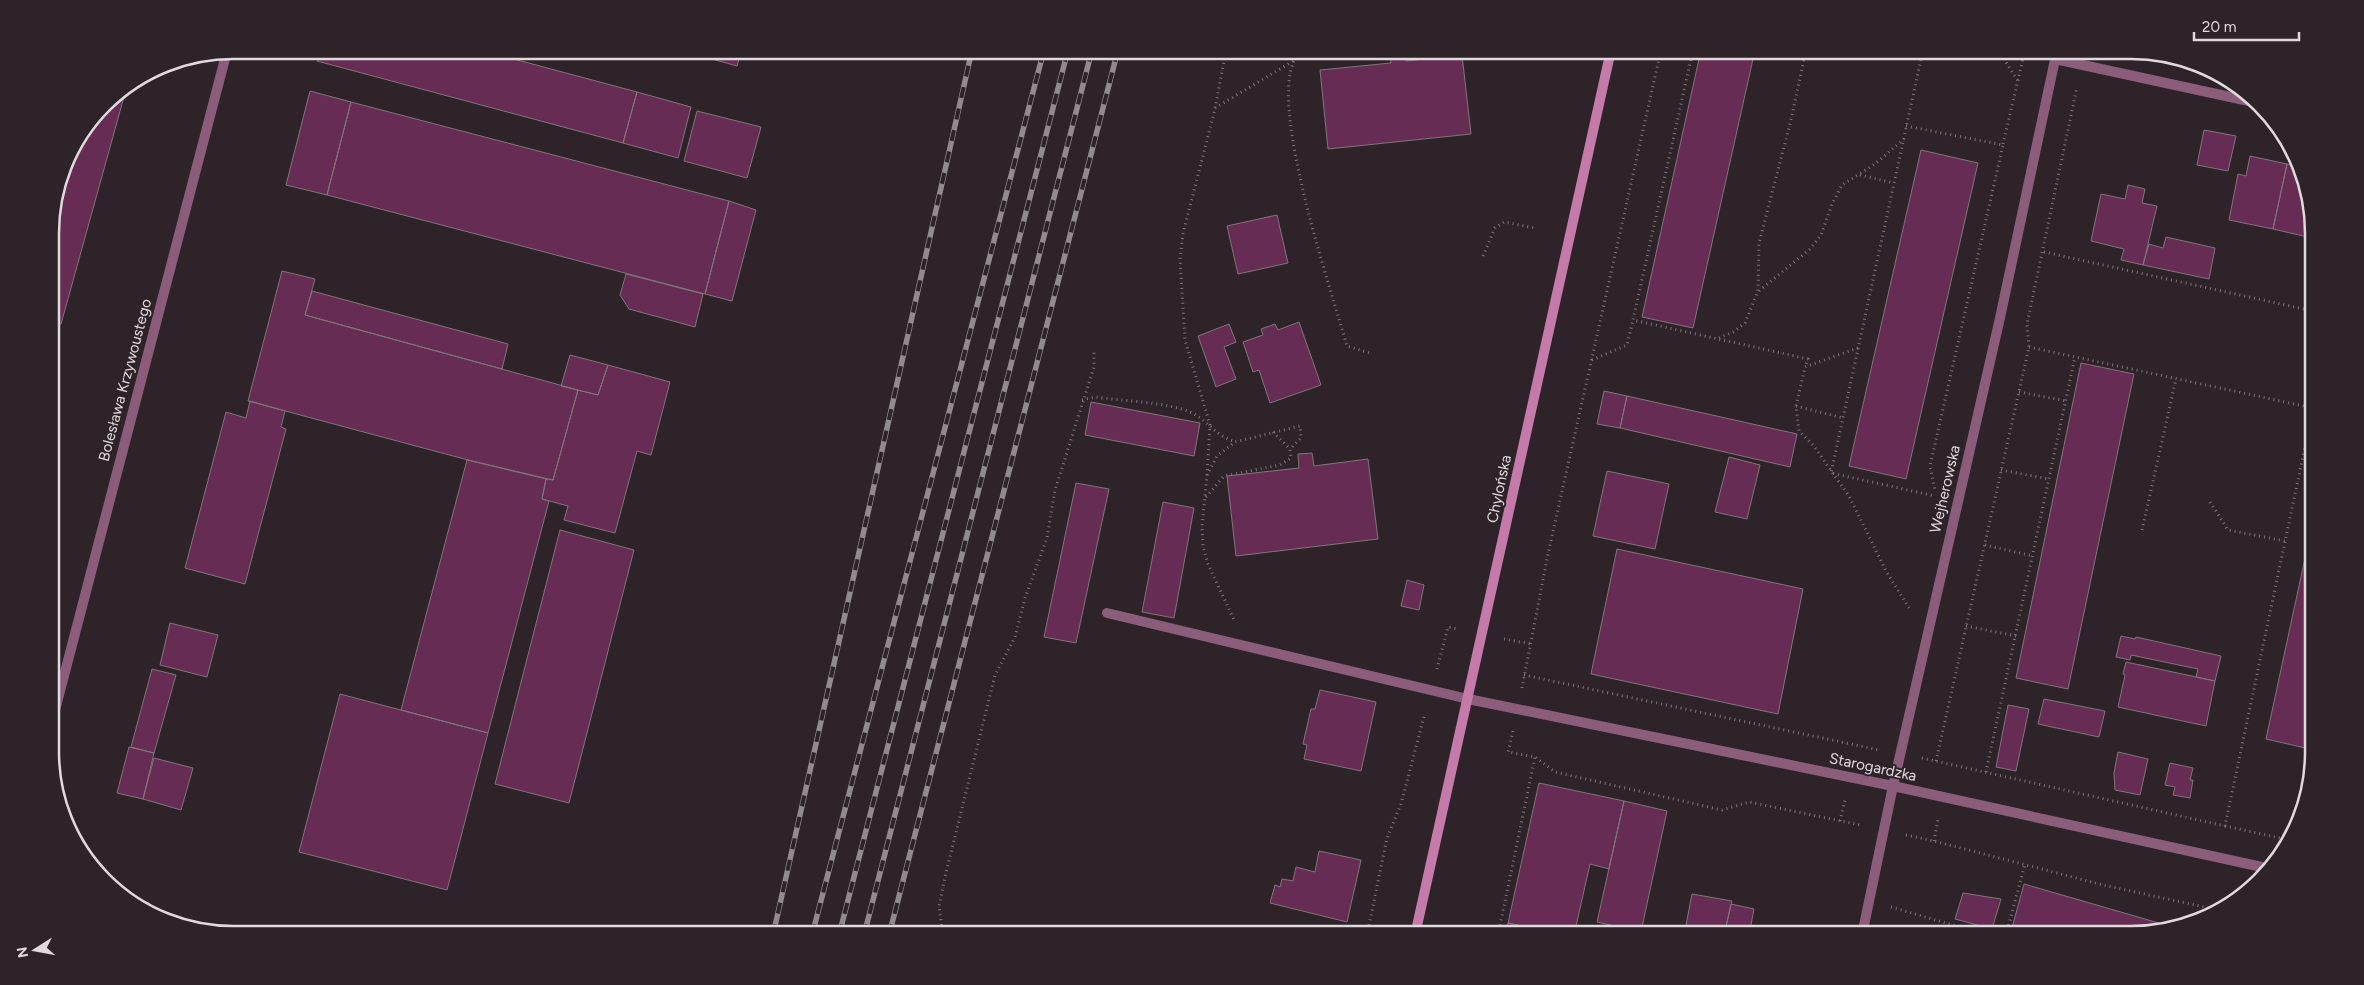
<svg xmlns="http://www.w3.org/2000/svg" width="2364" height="985" font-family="Figtree,sans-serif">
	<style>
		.building { fill: #672c53; stroke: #80757b }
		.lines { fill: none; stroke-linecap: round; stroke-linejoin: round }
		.path { stroke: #7f777c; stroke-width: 3; stroke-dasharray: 1 4; stroke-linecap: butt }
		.lane { stroke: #8b5d7a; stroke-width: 10 }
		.street { stroke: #8b5d7a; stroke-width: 10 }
		.secondary { stroke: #c47ba9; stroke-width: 10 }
		.rail-casing { stroke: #918a8e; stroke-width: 5.5 }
		.rail { stroke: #2d2329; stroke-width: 4; stroke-dasharray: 11; stroke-linecap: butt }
		.labels { text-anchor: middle; stroke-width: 4; stroke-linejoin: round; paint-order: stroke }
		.street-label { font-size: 15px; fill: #e0dadd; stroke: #2d2329 }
		.rim { fill: none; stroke: #e0dadd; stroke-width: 2.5 }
	</style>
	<rect width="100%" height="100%" fill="#2d2329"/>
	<path class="building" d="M321,50H480L637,92L623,143L317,61Z
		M680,50H742L737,66Z
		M1390,50H1404L1406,61L1462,55L1471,134L1328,149L1320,70L1391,63Z
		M1701,50H1755L1693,328L1642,317Z
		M127,86L61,324L51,321L50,220L69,151L112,95Z
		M310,91L351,102L327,195L286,185Z
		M637,92L691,107L678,158L623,143Z
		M351,102L729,201L705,294L327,195Z
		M697,111L761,127L747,178L684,161Z
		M2204,130L2236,136L2228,171L2197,165Z
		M1921,150L1978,163L1906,479L1849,466Z
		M2250,156L2287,164L2273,229L2229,220L2238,174L2246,176Z
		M2287,164L2294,165L2312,208V238L2273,229Z
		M2128,185L2145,189L2142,203L2157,206L2143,265L2121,260L2124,249L2091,241L2101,194L2125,199Z
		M729,201L756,210L732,301L705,294Z
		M1277,215L1288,263L1238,274L1227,226Z
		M2166,237L2215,248L2209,279L2143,265L2149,244L2163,248Z
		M282,271L315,279L305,315L578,390L553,480L468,460L248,401Z
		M626,274L703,294L695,327L629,309L620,295Z
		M312,291L508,344L502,369L305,315Z
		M1299,322L1321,385L1270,403L1259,370L1253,372L1243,342L1263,335L1261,329L1275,324L1278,330Z
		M1229,324L1236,342L1224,347L1236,379L1216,387L1198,336Z
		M570,355L608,365L598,395L561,386Z
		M2081,363L2134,374L2068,689L2016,678Z
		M608,365L670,382L651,455L637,451L615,533L564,520L568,506L542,499L546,479L553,480L578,390L598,395Z
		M1604,391L1627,396L1620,428L1597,424Z
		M1627,396L1797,434L1790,467L1620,428Z
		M250,401L285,411L281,427L286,429L245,584L185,568L226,412L246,418Z
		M1091,402L1200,423L1194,456L1085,435Z
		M1312,453L1314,466L1368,459L1378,539L1236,556L1227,476L1299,468L1298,454Z
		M1729,457L1760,465L1747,519L1715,512Z
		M467,460L546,479L542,499L549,501L488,733L401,710Z
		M1607,471L1669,484L1655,549L1593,536Z
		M1076,483L1109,489L1076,643L1044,637Z
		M1163,502L1194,508L1174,618L1142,612Z
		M2313,521L2314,750L2266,739Z
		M560,530L634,550L569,803L495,784Z
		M1617,549L1803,589L1778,714L1591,674Z
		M1407,580L1424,585L1419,610L1401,606Z
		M170,623L218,635L207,677L160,665Z
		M2121,636L2135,639L2136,637L2221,656L2215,681L2196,677L2198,669L2131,655L2130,660L2116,657Z
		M2126,662L2215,681L2206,726L2118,707L2125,675L2123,674Z
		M152,669L176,675L154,753L131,747Z
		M1320,690L1376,702L1361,771L1304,759L1307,745L1303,744L1311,709H1315Z
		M340,694L488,733L447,890L299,852Z
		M2044,699L2105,711L2099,737L2038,724Z
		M2008,705L2029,709L2016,771L1996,767Z
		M129,747L154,753L143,799L117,793Z
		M2118,752L2148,759L2140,795L2115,790L2114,773Z
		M154,758L193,768L181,810L143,799Z
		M2170,763L2193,768L2190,780H2193L2190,798L2173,795L2175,787L2165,785Z
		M1539,783L1624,801L1609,869L1590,864L1574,935H1561L1508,923Z
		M1624,801L1667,811L1641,932L1597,922Z
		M1319,851L1361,860L1347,922L1270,903L1275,885L1280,887L1282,879L1293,881L1296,867L1315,872Z
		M2024,884L2176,928L2143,935H2010Z
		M1963,893L2001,899L1992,929L1955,919Z
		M1692,894L1732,901L1724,935H1701L1703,929L1686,925Z
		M134,899L149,903L148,908Z
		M1731,904L1754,909L1749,935H1724Z
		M1508,923L1561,935H1505Z"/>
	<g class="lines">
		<path class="path" d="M1304,50C1301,53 1296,57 1294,61C1270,111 1331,289 1347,346L1370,353
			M1693,50L1633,320L1808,359L1805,367
			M1923,50L1831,473L1935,496
			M1998,50L2018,81
			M1215,108L1295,60
			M1906,126L2003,145L1930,466L1935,491
			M2003,144L2025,50
			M1860,175L1894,183
			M2044,252L2313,311
			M1483,256L1495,228L1504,222L1535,228
			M1759,291L1810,249L1821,235L1832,204L1842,185L1875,164L1904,139
			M1719,338L1733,332L1745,323L1758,291L1759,243L1791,120L1806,50
			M2310,340H2313
			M2029,347L2313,408
			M1858,348L1805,367L1796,406L1799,431L1813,445L1849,496L1886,571L1909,608
			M1592,360L1627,345L1633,320
			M2019,392L2066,401
			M1082,400L1095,397C1122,401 1167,402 1190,412C1208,420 1215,436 1234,441
			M1796,406L1843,418
			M1273,432L1290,449
			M2001,470L2049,479
			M1207,475L1210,425L1185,340L1180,259L1183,233L1215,109L1226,50
			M1206,497L1224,476L1280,465L1291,458L1290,449L1301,438L1300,426L1235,442L1217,456L1207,475L1202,527L1203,546L1208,564L1234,620
			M2210,502L2228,530L2285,541
			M2142,530L2176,379
			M1985,545L2033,556
			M1966,626L2016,636
			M1504,639L1531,644
			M1437,669L1448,627L1459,629
			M1524,675L1879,750
			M1522,688L1548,554L1661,50
			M1513,731L1508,752L1535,757L1555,772L1722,810L1749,802L1860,825
			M1922,758L2225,826L2313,409
			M1936,761L2029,347L2027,324L2077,87
			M1986,772L2075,357
			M1840,821L1845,800
			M2225,826L2289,840
			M1906,835L1934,841L2103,885L2218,910
			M1934,841L1938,819
			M1891,907L1987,935
			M943,935L939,907L945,877L995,675L1015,637L1025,598L1047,538L1055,490L1094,367V352
			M1367,935L1387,838L1401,804L1425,713
			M1498,935L1535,757
			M2006,935L2025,864"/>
		<path class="lane" d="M1107,613L1468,699"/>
		<path class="street" d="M2055,59L2258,103
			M1468,699L1893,786L2271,869
			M53,718L227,51
			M1862,935L1893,786L2000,318L2057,50"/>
		<path class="secondary" d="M1415,935L1611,50"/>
		<g class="rail-casing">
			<path id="rail" d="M773,935L972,50
				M812,935L1044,50
				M839,935L1068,50
				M864,935L1092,50
				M889,935L1118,50"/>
		</g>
		<use href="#rail" class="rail"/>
	</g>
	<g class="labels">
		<g class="street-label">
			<text transform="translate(125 380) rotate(-75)" y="5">Bolesława Krzywoustego</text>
			<text transform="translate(1499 489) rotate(-78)" y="5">Chylońska</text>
			<text transform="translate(1945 489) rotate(-77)" y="5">Wejherowska</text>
			<text transform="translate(1873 767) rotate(12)" y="5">Starogardzka</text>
		</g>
	</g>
	<path d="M0 0H2364V985H0ZM233 59H2131A174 174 0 0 1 2305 233V752A174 174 0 0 1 2131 926H233A174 174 0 0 1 59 752V233A174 174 0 0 1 233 59Z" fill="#2d2329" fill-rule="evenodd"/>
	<path class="rim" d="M233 59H2131A174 174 0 0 1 2305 233V752A174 174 0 0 1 2131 926H233A174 174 0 0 1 59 752V233A174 174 0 0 1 233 59Z"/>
	<g transform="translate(35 950) rotate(259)" stroke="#2d2329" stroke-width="4" paint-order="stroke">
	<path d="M0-4L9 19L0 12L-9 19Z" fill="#e0dadd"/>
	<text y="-8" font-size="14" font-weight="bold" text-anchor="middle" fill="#e0dadd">N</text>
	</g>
	<path d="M2194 32v8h105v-8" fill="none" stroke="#e0dadd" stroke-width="2.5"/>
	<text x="2202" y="32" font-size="15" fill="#e0dadd" stroke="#2d2329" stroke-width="4" paint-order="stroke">20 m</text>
</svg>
